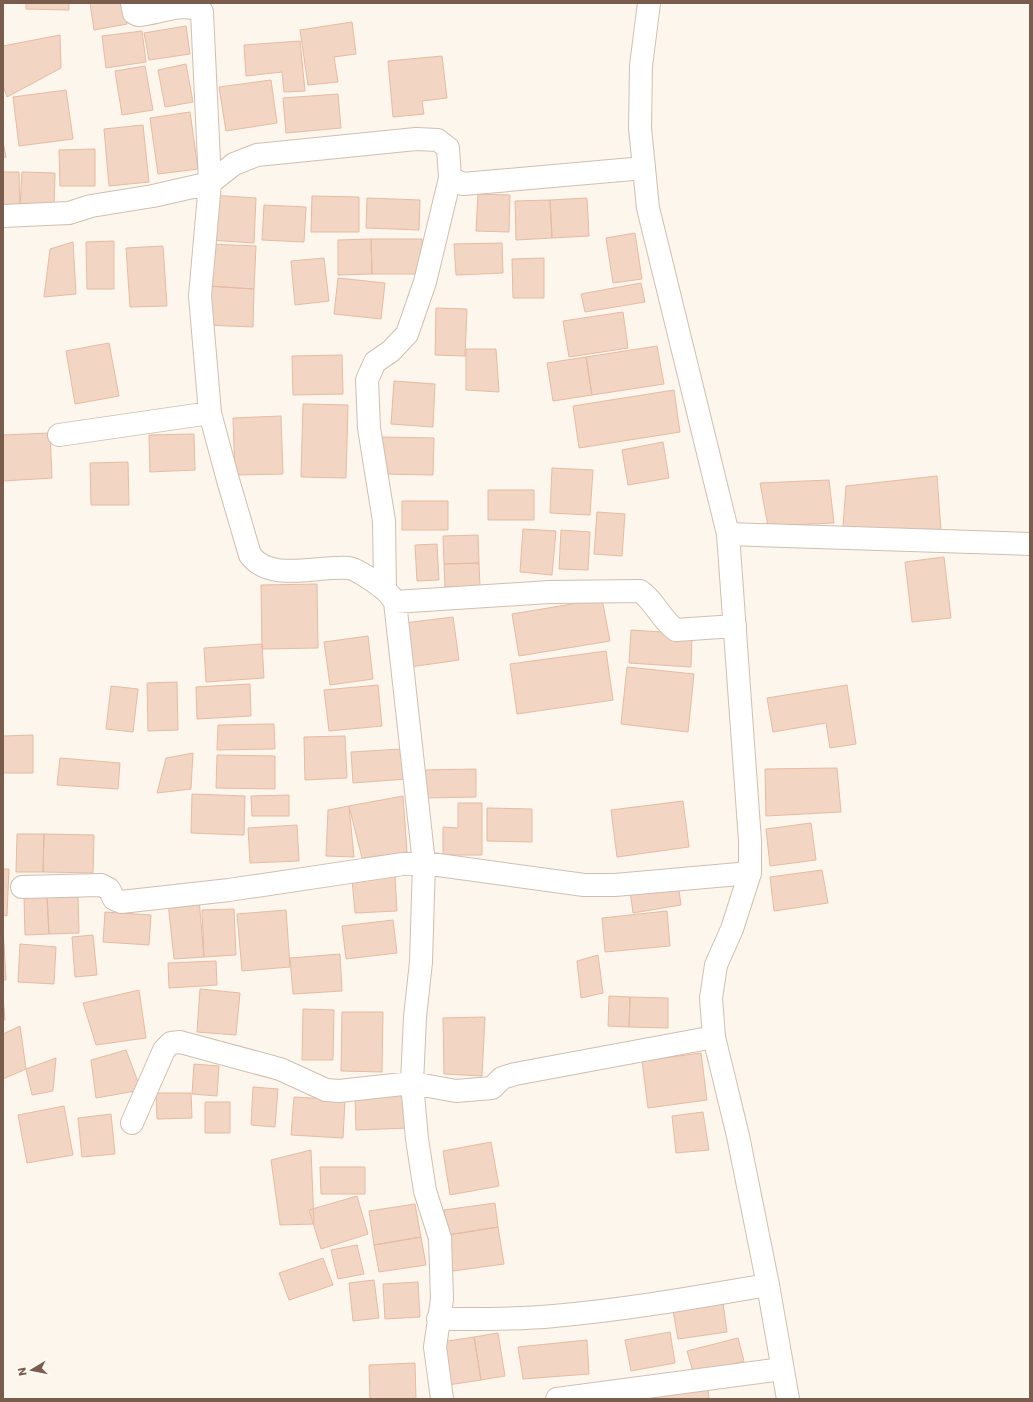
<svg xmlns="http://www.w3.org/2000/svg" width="1033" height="1402" font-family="Poppins,sans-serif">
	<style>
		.building { fill: #f3d5c3; stroke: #e6bba3 }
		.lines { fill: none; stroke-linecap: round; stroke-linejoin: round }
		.minor-casing { stroke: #d1beb0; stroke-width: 24 }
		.tertiary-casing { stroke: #d1beb0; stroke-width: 24 }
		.minor { stroke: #fff; stroke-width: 22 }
		.tertiary { stroke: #fff; stroke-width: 22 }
	</style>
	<rect width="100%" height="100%" fill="#fdf6ec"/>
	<path class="building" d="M26,3H69V10L26,9Z
		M90,3H124L127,24L94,30Z
		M352,22L356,54L334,57L338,82L308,85L300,30Z
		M186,26L190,54L149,60L144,33Z
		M142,31L146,62L106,68L102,36Z
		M60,35L61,68L7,97L3,86V46Z
		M300,41L305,91L284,92L282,72L246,76L244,45Z
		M442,56L447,98L422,101L424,114L393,117L388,61Z
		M186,64L193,102L165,107L158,70Z
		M145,66L153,110L122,115L115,71Z
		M271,80L277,123L226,131L219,87Z
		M66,90L73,139L19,146L13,97Z
		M338,94L341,128L286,133L283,98Z
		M190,112L198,169L158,174L150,118Z
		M143,125L149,182L109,186L104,129Z
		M3,142L6,157L3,158Z
		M95,149V186H60L59,150Z
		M3,172H19L20,208L3,209Z
		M22,172L55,173L54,210L20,208Z
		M478,194L510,195L509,232L476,231Z
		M211,195L256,198L254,243L209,240Z
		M312,196L359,197V232H311Z
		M367,198L420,200L419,230L366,228Z
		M587,198L589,236L552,238L550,200Z
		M550,200L552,238L516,240L515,201Z
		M264,205L306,207L304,242L262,240Z
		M635,233L642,279L613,283L606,238Z
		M371,239H422V274H372Z
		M371,239L372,274L338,275V240Z
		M114,241V289H87L86,242Z
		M73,242L76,294L44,297L50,249Z
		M502,243L503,273L456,275L454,244Z
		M210,244L256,246L254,289L208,286Z
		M163,246L167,306L130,307L126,248Z
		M324,258L329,301L295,305L291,261Z
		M544,258V298H513L512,259Z
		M338,278L385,283L381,319L334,314Z
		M641,283L645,302L585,312L581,294Z
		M208,286L254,289L253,327L206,325Z
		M436,308L467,309L465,356L435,355Z
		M623,312L628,348L569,357L563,321Z
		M109,343L119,396L75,404L66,351Z
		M657,346L664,384L592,395L586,357Z
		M466,349H496L499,392L466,390Z
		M342,355L343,394L293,395L292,356Z
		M586,357L592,395L553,401L547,363Z
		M394,381L435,384L433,427L391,424Z
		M674,390L680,432L579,448L573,406Z
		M303,404L348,405L346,478L301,477Z
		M281,416L283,474L235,475L233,418Z
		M50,433L52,478L3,481V435Z
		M194,434L195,470L150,472L149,435Z
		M381,437L434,438L433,475L381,474Z
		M663,442L669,478L628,485L622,450Z
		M128,462L129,505H91L90,463Z
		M552,468L593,470L590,515L550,513Z
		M937,476L941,531L843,527L846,486Z
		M829,480L834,523L768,526L760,483Z
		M488,490H534V520H488Z
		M402,501H448V530H402Z
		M597,512L625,514L622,556L594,554Z
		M523,529L556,531L552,575L520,572Z
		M561,530L590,532L588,570L559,569Z
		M478,535L479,563L444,564L443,536Z
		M437,544L439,580L417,581L415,545Z
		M944,557L951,618L912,622L905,562Z
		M479,563L480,586L445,587L444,564Z
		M317,584L318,648L262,649L261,585Z
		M602,599L610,641L519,656L512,614Z
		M453,617L459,660L410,667L404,623Z
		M631,630L692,634L691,667L629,663Z
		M368,636L373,679L330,685L324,642Z
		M262,644L264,678L206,682L204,648Z
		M606,651L613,700L517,714L510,664Z
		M627,667L694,674L688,732L621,724Z
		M177,682L178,730L148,731L147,683Z
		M250,684L251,716L197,719L196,687Z
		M378,685L382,726L329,731L324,690Z
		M847,685L856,744L830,748L826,723L773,732L767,698Z
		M111,686L138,689L133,732L106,729Z
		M274,724L275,749L217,750L218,725Z
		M33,735V773H3V736Z
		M345,736L347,778L305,780L304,737Z
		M403,749L406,779L353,783L351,752Z
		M193,753L191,789L157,793L166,758Z
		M217,755L275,756V789L216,788Z
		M60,758L120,763L118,789L57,785Z
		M837,768L841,812L766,816L765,769Z
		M476,769V797L425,798L424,770Z
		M192,794L245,796L244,835L191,833Z
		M289,795V816H252L251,796Z
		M403,796L407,852L362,858L349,806Z
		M683,801L689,847L617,857L611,810Z
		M458,803H482V855H443V827L458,828Z
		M349,806L354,857L326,856L328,810Z
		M487,808L532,809V842L487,841Z
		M811,823L816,860L770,866L766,829Z
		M297,825L299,861L250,863L248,828Z
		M17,834H44L43,872H16Z
		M44,834L94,835L93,873L43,872Z
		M3,869H9L7,916L3,915Z
		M822,870L828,903L774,911L770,877Z
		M395,876L397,911L355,913L352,879Z
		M678,883L681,905L633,913L630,890Z
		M78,896L79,933L49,934L47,897Z
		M24,897H47L49,934L25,935Z
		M199,899L204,957L174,959L168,902Z
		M234,909L236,955L204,957L202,910Z
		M286,910L290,967L242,971L237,914Z
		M667,911L670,946L605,952L602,918Z
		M105,912L151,915L149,945L103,942Z
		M393,920L397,953L346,959L342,926Z
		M3,926L6,980H3Z
		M93,935L97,975L75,977L72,937Z
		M20,944L56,947L54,984L18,982Z
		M340,954L342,991L293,994L290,958Z
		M598,955L603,993L581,998L577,961Z
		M216,961L217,985L169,988L168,963Z
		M200,989L240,993L236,1035L197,1032Z
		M139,990L146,1038L96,1045L83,1003Z
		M609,996L630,997L629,1027L608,1026Z
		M3,997L5,1020H3Z
		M630,997L668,998V1028L629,1027Z
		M303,1009L334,1010L333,1060H302Z
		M342,1012H383L382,1072L341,1071Z
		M485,1017L482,1076L444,1074L443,1018Z
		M20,1026L26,1069L3,1079V1034Z
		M126,1050L141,1090L96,1098L91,1060Z
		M701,1053L707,1100L648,1108L642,1061Z
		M56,1058L53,1091L32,1095L26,1069Z
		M194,1064L219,1066L217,1096L192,1094Z
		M253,1087L278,1089L275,1127L251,1125Z
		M408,1092L409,1128L356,1130L355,1094Z
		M156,1093H191L192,1118L157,1119Z
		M294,1097L345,1100L343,1138L291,1135Z
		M205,1102H230V1133H205Z
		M64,1106L73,1155L27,1163L18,1115Z
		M703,1112L709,1150L676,1153L672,1116Z
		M111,1114L115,1154L82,1157L78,1118Z
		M491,1142L499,1186L450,1195L443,1151Z
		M311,1150L314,1224L280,1225L271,1160Z
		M320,1167H365V1194H321Z
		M357,1196L368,1234L321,1249L309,1210Z
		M495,1203L498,1227L448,1235L444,1210Z
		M415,1204L421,1237L374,1245L369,1211Z
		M498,1227L504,1264L453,1271L448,1235Z
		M421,1237L426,1265L379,1272L374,1245Z
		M357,1245L364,1274L338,1279L331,1250Z
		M323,1258L333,1285L289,1300L279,1273Z
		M374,1280L379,1318L353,1321L349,1283Z
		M418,1282L420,1317L385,1319L383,1284Z
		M723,1303L727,1332L678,1339L673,1310Z
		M670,1332L675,1363L631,1371L625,1340Z
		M498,1333L505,1376L481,1380L474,1337Z
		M474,1337L481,1380L448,1385L441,1342Z
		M738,1338L744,1361L694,1375L687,1351Z
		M587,1340L589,1374L523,1379L518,1347Z
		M415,1363L416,1399H370L369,1365Z
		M708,1389L709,1399H643Z"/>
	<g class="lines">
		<g class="minor-casing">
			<path id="minor" d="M132,3L134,13L138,15C158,14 185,0 202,12L210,183L200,296L210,413L228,480L250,555C271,583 318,565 349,568C355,568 380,585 385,590C389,593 392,598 395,602L424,863L421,962L415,1017L412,1083L417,1139L425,1191L440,1238L442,1299L435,1347L442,1399
				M3,216L69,213L91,206L153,196L210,183L234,164L257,155L416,139L438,140L448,148L450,178L463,184L644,168
				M59,435L210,413
				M728,534L1030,544
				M385,589L384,521L369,428L367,380L375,362L391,351L407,334L425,282L450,178
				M395,602L549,592L640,591C655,601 661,620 676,630L735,626
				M22,887L101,885L109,889L114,899L121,902L229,890L403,864L424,863L584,885H615L750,873
				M132,1123L164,1050L171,1043L180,1042L280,1069L326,1090L339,1091L412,1083L456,1091L492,1088L502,1078L515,1074L714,1037
				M438,1319C477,1319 515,1320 554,1316C626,1310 697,1297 768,1285
				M557,1399L782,1369"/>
		</g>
		<g class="tertiary-casing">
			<path id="tertiary" d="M649,3L641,66L640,128L648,208L728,534L750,841V873L732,929L716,965L711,998L714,1037L738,1136L768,1285L788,1399"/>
		</g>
		<use href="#minor" class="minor"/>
		<use href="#tertiary" class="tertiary"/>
	</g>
	<rect width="1033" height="1402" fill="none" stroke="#7a5c4d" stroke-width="8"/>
	<g transform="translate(32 1370) rotate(260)" stroke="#fffaf3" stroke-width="3" paint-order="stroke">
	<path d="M0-3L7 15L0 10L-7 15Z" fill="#7a5c4d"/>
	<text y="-6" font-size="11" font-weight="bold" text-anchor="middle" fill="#7a5c4d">N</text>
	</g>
</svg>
